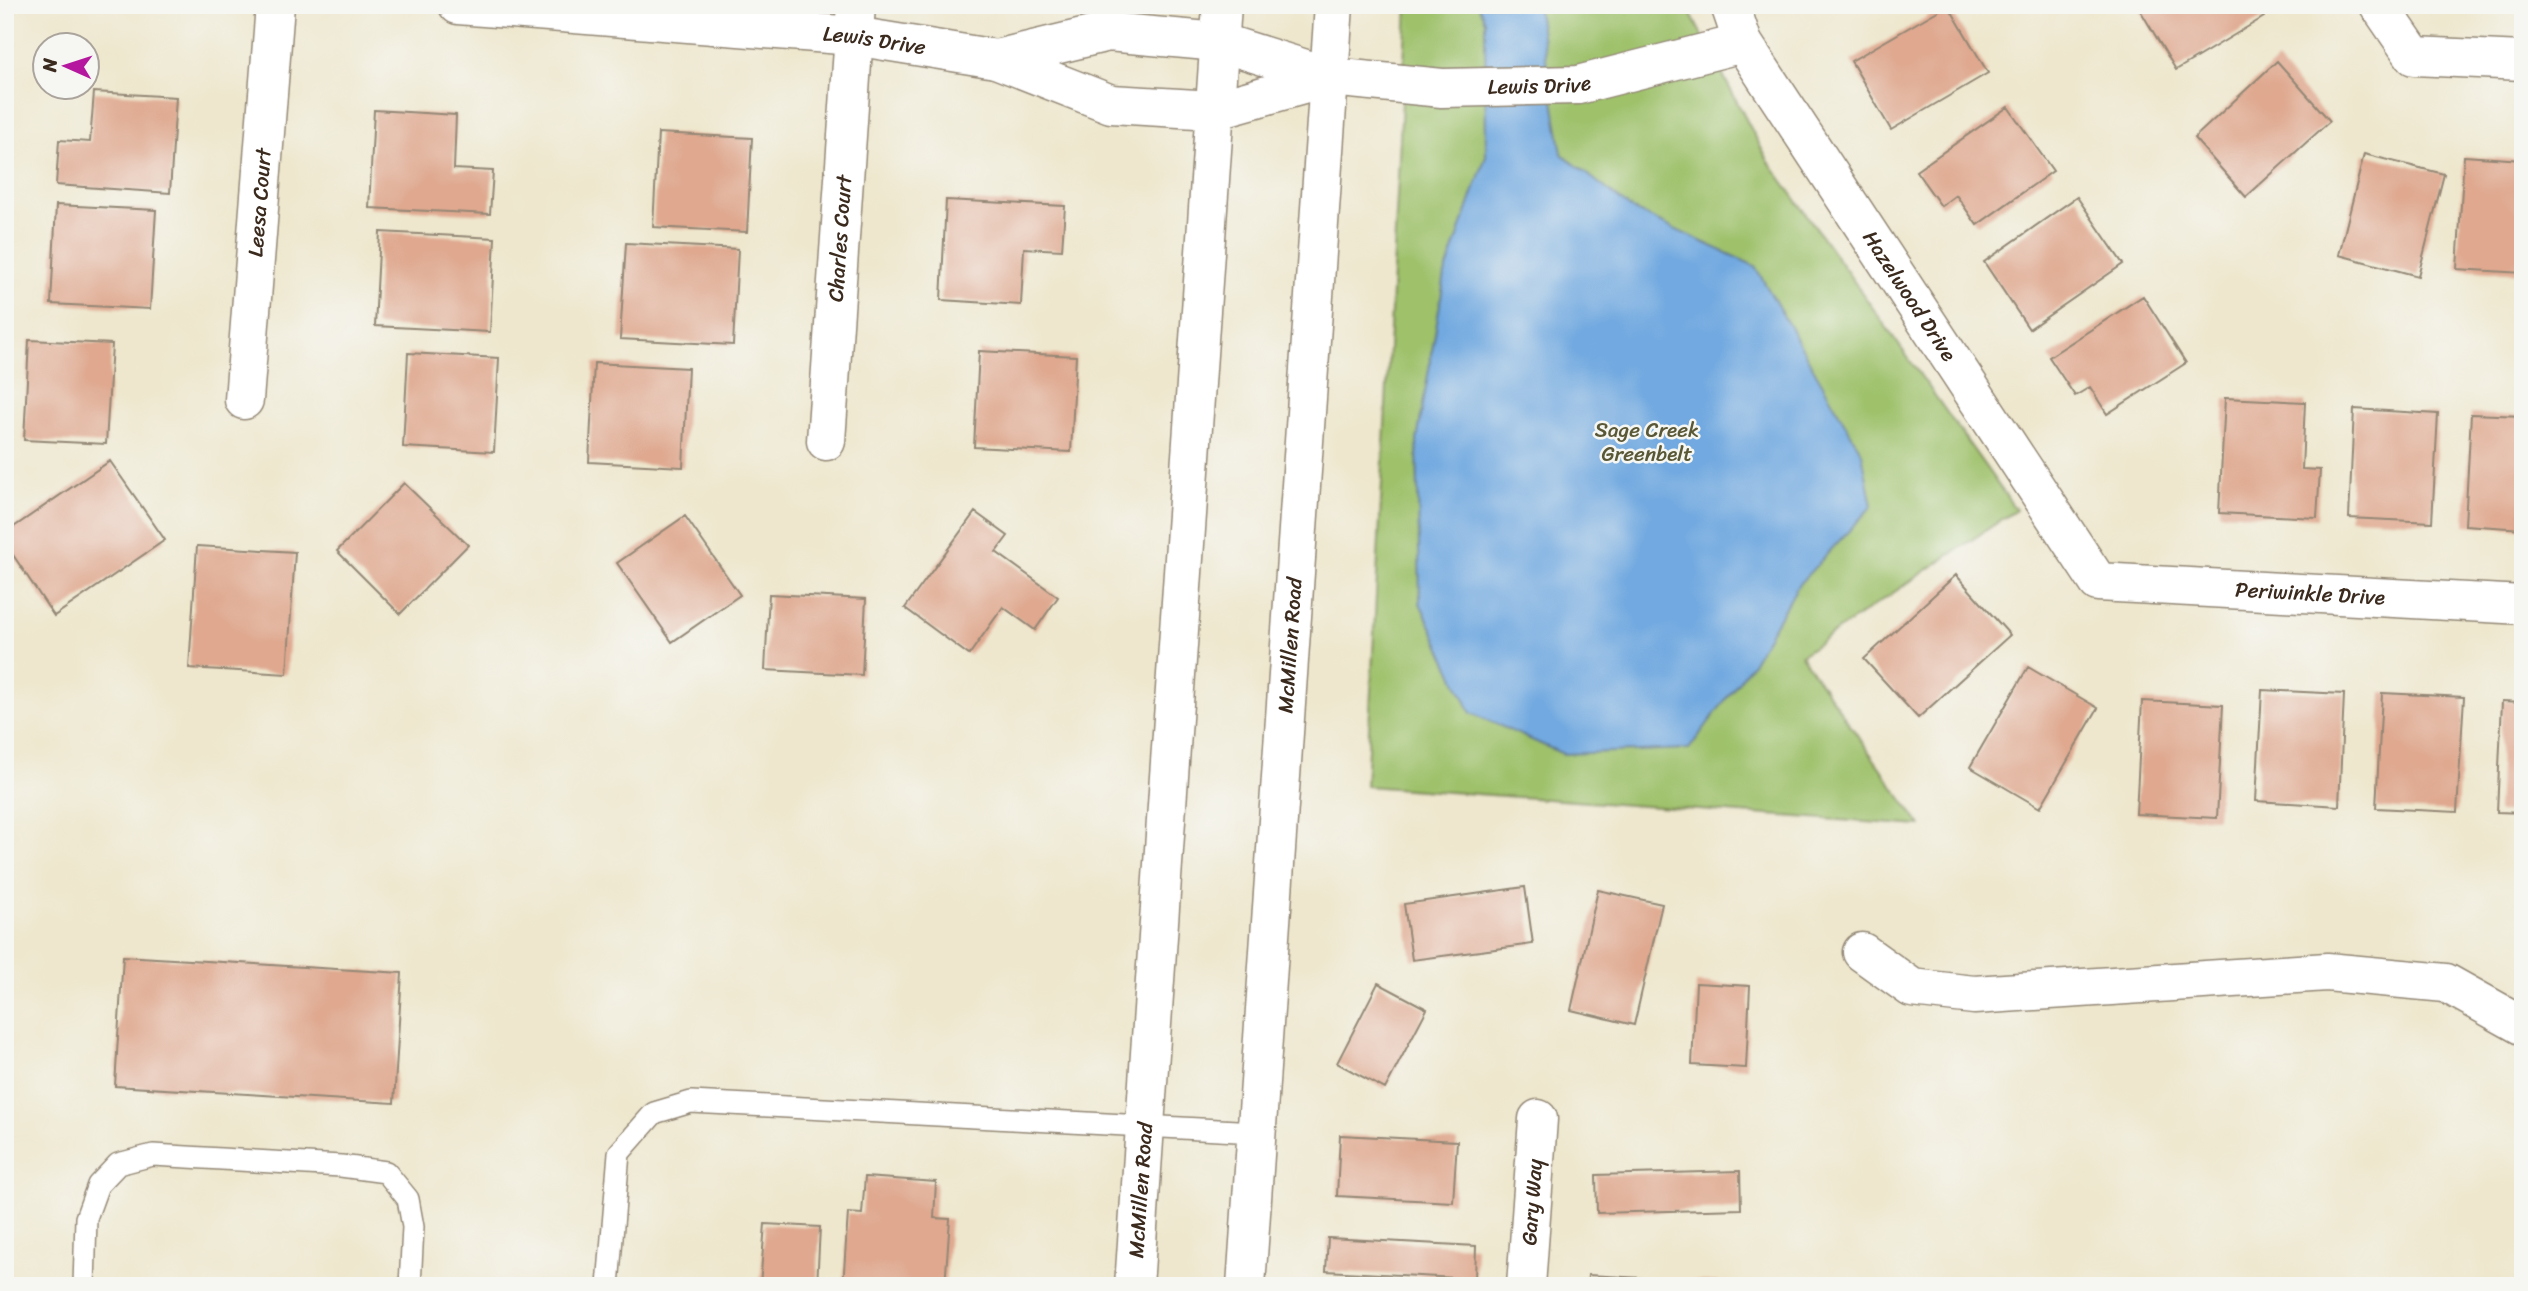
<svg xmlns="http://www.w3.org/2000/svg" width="2528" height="1291" font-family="Sriracha,sans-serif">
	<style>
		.green { fill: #9ec16a; stroke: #6c7644; stroke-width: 2 }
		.water { fill: #71a9e0; stroke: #566a7f; stroke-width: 2 }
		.building { fill: #dfa88f }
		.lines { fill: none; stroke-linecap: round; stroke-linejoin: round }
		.lane-casing { stroke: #948876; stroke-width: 24 }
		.street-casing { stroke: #948876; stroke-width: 41 }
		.secondary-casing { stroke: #948876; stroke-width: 41 }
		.lane { stroke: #fff; stroke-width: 21 }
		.street { stroke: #fff; stroke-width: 38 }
		.secondary { stroke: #fff; stroke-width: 38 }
		.labels { text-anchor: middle; stroke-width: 5; stroke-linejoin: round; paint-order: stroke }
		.street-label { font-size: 21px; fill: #3b2a1e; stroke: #f6f6f2 }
		.park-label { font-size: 21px; fill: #595735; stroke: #f6f6f2 }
	</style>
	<rect width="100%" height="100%" fill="#f6f6f2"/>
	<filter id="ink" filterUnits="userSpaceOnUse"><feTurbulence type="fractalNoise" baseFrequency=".0143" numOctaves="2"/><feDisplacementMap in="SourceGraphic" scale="14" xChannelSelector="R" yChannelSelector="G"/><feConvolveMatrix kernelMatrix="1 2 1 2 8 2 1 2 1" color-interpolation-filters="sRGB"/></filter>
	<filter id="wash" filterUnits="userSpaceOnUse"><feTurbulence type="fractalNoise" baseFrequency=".00686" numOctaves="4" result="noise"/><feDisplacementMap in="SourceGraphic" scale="28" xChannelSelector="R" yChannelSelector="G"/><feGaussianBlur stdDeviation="1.57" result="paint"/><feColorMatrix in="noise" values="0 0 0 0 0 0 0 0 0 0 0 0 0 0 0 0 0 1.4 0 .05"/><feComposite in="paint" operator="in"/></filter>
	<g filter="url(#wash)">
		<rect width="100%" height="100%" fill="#eee7cd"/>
		<path class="green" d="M1407,5H1686L1767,159L2016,510L1801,655L1921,826L1366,786Z"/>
		<path class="water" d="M1478,5H1537L1562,154L1633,210L1755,266L1862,453L1872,506L1799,584L1751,665L1689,749L1563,754L1471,713L1420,603L1417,440L1445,274L1486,156L1485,21Z"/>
		<g id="blocks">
			<path class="building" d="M1948,5L1988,73L1891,130L1851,61Z
				M2137,5H2257L2264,17L2176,70Z
				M2277,61L2330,121L2246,197L2194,138Z
				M94,92L176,97L170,193L56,185L59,140L90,142Z
				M2008,107L2053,171L1977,225L1956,195L1941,206L1916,171Z
				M374,110L456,115L454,169L493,171L490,214L369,208Z
				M658,133L752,138L747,232L653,227Z
				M2364,154L2444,174L2418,276L2339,255Z
				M2464,156L2523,160V273L2457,269Z
				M2077,197L2123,264L2029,329L1984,262Z
				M946,200L1065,206L1062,250L1024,248L1021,305L941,300Z
				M56,205L156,210L150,309L51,304Z
				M380,232L495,238L490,332L375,326Z
				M626,243L738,249L733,345L620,339Z
				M2143,296L2186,363L2107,414L2090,387L2075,396L2049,357Z
				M29,340L112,344L106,444L24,440Z
				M979,351L1076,356L1071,452L974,447Z
				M408,353L499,358L494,452L403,447Z
				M594,363L688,368L683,467L589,462Z
				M2225,398L2305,402L2302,469L2320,470L2317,518L2219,513Z
				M2354,409L2438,414L2432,522L2349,518Z
				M2471,414L2523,416V529L2465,525Z
				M110,461L165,540L54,616L5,543V533Z
				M404,483L468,545L400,614L337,551Z
				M975,512L1008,536L996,552L1058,597L1035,630L1003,607L969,655L905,608Z
				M685,516L740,595L672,642L617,563Z
				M197,546L295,552L287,674L189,668Z
				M1956,575L2010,635L1918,718L1864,659Z
				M769,594L866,599L862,675L765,670Z
				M2028,667L2098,708L2040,808L1970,767Z
				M2262,690L2344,694L2339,806L2256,801Z
				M2382,693L2464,697L2457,812L2376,808Z
				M2142,701L2223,705L2217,818L2136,814Z
				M2502,701L2523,702V813L2497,812Z
				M1525,887L1533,944L1412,960L1404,904Z
				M1598,890L1662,904L1634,1025L1571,1010Z
				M123,956L402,973L394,1103L115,1086Z
				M1378,983L1427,1009L1385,1089L1337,1063Z
				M1696,983L1750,986L1746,1068L1692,1065Z
				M1340,1135L1457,1141L1453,1202L1337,1196Z
				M1740,1171L1741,1209L1597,1213L1596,1175Z
				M865,1177L936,1182L934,1218L950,1219L945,1286H843L848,1213L862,1214Z
				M765,1224L820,1227L817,1286H760Z
				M1328,1238L1476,1246L1475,1279L1326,1271Z
				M1588,1275L1735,1283L1734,1286H1587Z"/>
		</g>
	</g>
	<g filter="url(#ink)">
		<use href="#blocks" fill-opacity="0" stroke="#948876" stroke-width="2"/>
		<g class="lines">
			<g class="lane-casing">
				<path id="lane" d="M84,1286L86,1218L98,1185L118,1164L153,1155L341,1166L386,1172L408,1199L413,1227L410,1286
					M608,1286L619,1153L654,1113L691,1102L1256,1132"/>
			</g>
			<g class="street-casing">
				<g id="street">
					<path id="s1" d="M458,5L854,36L996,59L1111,104L1214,110L1331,77"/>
					<path id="s2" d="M1730,5L1743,43L2098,582L2523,605"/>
					<path d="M2379,5L2414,56L2523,61"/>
					<path id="s3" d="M996,59L1108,32L1219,42L1331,77L1442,88L1578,85L1743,43"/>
					<path id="s4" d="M244,400L275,5"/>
					<path id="s5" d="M826,441L856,5"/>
					<path d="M1862,952L1912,988L1974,995L2327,972L2446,983L2523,1026"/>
					<path id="s6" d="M1526,1286L1538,1119"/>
				</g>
			</g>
			<g class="secondary-casing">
				<g id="secondary">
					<path id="s7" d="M1134,1286L1222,5"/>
					<path id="s8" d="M1246,1286L1334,5"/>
				</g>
			</g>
			<use href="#lane" class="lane"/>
			<use href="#street" class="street"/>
			<use href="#secondary" class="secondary"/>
		</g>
	</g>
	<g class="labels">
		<g class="street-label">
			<text dy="7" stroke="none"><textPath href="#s1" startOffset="418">Lewis Drive</textPath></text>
			<text dy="7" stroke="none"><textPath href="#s3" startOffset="553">Lewis Drive</textPath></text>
			<text dy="7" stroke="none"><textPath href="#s4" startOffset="198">Leesa Court</textPath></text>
			<text dy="7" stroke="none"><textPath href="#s5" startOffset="203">Charles Court</textPath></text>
			<text dy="7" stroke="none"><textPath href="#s2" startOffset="343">Hazelwood Drive</textPath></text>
			<text dy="7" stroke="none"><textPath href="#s2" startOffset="898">Periwinkle Drive</textPath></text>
			<text dy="7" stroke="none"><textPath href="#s8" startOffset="642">McMillen Road</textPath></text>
			<text dy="7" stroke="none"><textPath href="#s7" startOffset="96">McMillen Road</textPath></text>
			<text dy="7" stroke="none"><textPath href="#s6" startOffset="84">Gary Way</textPath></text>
		</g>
		<g class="park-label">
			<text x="1647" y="437">Sage Creek<tspan x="1647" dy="24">Greenbelt</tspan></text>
		</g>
	</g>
	<rect width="2528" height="1291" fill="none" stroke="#f6f6f2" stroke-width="28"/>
	<g transform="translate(66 66) rotate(273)"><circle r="33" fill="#f6f6f2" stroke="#aba49d" stroke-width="2"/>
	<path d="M0-5L12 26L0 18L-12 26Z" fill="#b5179e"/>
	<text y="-10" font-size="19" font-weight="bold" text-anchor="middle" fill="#3b2a1e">N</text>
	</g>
</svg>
